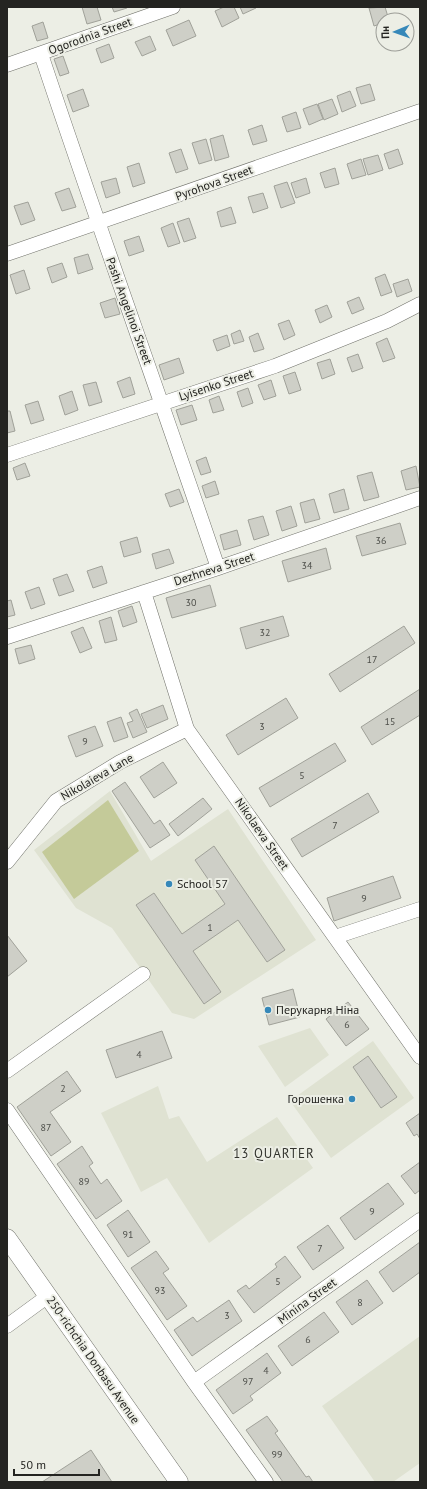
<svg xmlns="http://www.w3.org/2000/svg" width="427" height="1489" font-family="'PT Sans',sans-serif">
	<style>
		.built { fill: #dfe2d2 }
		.green { fill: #c4ca99 }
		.building { fill: #cecfc7; stroke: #a0a199 }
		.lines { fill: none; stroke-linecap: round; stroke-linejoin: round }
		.minor-casing { stroke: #71726b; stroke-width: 15 }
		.major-casing { stroke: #71726b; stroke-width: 19 }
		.minor { stroke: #fff; stroke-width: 14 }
		.major { stroke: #fff; stroke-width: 18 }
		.poi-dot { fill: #3688b9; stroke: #eceee5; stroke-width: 1.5 }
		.labels { text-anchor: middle; stroke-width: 4; stroke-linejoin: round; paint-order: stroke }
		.number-label { font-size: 10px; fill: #4e4f4a }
		.street-label { font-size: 12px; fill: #242421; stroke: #eceee5 }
		.poi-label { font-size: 12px; fill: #242421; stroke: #eceee5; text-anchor: start }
		.neighbourhood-label { font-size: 13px; letter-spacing: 1px; fill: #33342e; stroke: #eceee5 }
	</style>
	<rect width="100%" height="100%" fill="#eceee5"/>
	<path class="built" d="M110,791L151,861L228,809L316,940L194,1019L172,1013L112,928L76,908L34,850Z
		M310,1028L329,1055L285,1087L258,1046Z
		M373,1041L414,1098L331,1158L290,1101Z
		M158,1086L169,1119L179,1116L207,1162L277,1117L313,1168L209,1243L167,1178L141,1192L101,1113Z
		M420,1336V1463L393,1482H375L322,1406Z"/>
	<path class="green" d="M108,800L139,851L74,899L42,852Z"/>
	<path class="building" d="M82,7H97L101,20L87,24Z
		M112,7H127V8L114,12Z
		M224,7H234L239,18L222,27L215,11Z
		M240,7H255L256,8L243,14Z
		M385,7L389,20H383V23L374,26L369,8Z
		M189,20L196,36L173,46L166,30Z
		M43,22L48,38L37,41L32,26Z
		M150,36L156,50L142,56L135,42Z
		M109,44L114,58L101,63L96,49Z
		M63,56L69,73L60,76L54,59Z
		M370,84L375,100L361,104L356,88Z
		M83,89L89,106L73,112L67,95Z
		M350,91L356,106L342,112L337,96Z
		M332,99L338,114L324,120L318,104Z
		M317,104L323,119L309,125L303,109Z
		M296,112L301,128L287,132L282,117Z
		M262,125L267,141L253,145L248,130Z
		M223,135L229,157L215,161L210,139Z
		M206,139L212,160L199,164L192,143Z
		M181,149L188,169L176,173L169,153Z
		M398,149L403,164L389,169L384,154Z
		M378,155L383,170L368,175L363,159Z
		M361,159L366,175L352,179L347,164Z
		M139,163L145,183L133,187L127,167Z
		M335,168L339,184L325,188L320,173Z
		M116,178L120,193L106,198L101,182Z
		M306,178L310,193L296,198L291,183Z
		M287,182L295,203L281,208L274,186Z
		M69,188L76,207L62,211L55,193Z
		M263,193L268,208L253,213L248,197Z
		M28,202L35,220L21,225L14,206Z
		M231,207L236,223L221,227L217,212Z
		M189,218L196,238L184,242L177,222Z
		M173,223L180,243L168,247L161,228Z
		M139,236L144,251L129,256L124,241Z
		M88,254L93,269L78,274L74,258Z
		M62,263L67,277L52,283L47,268Z
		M24,270L30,289L16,294L10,275Z
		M385,274L392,292L381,296L375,278Z
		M408,279L412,291L397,297L393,284Z
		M359,297L364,309L352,314L347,302Z
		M115,298L120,314L105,318L100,303Z
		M327,305L332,317L320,323L315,310Z
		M289,320L295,335L284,340L278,324Z
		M240,330L244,341L234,344L231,334Z
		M258,333L264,349L254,352L249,337Z
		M227,335L230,346L217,351L213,340Z
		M387,338L395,358L383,362L376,343Z
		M358,354L363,368L352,372L347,358Z
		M179,358L184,373L164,380L159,365Z
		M330,359L335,374L322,379L317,363Z
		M295,372L301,390L289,394L283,376Z
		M130,377L135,394L123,398L117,382Z
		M271,380L276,396L264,400L258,385Z
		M96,382L102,402L89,406L83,385Z
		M248,388L253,403L242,407L237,392Z
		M72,391L78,410L65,415L59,396Z
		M219,396L224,410L213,413L209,400Z
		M38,401L44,420L31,424L25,405Z
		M192,405L197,420L181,425L176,410Z
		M7,411H10L15,431L7,433Z
		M206,457L211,472L201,475L196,461Z
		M25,463L30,476L17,480L13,468Z
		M416,466L420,487L406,490L401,471Z
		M372,472L379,497L364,501L357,476Z
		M215,481L219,494L206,498L202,486Z
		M179,489L184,502L170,507L165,494Z
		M344,489L349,509L334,513L329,494Z
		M314,499L320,519L305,523L300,503Z
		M291,506L297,526L282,531L276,511Z
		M263,516L269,535L254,540L248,520Z
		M400,523L406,544L362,556L356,536Z
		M237,530L241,545L224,550L220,535Z
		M137,537L141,552L124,557L120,542Z
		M326,548L331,569L288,582L282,561Z
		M169,549L174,563L156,569L152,554Z
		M102,566L107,583L93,588L87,571Z
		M67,574L74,591L59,596L53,579Z
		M210,585L216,606L172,618L166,598Z
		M39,587L45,604L31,609L25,592Z
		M11,600L15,615L7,617V601Z
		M132,606L137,622L123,627L118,611Z
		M283,616L289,636L246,649L240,628Z
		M111,617L117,640L105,643L99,621Z
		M404,626L415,643L340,692L329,674Z
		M83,627L92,648L80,653L71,632Z
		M31,645L35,659L19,664L15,649Z
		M420,689V715L372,745L361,727Z
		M286,698L298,718L238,755L226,735Z
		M163,705L168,719L147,728L141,714Z
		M137,709L147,732L133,738L127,723L133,721L129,713Z
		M121,717L128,737L114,742L107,722Z
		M95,726L103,746L76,757L68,736Z
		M335,743L346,761L270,807L259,788Z
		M163,762L177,783L154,798L140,777Z
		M125,782L154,824L160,820L170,835L150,848L112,791Z
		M368,793L379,812L302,857L291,839Z
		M203,798L212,809L178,836L169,824Z
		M214,846L285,950L267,962L238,920L193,951L221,992L204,1004L136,905L154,893L182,934L225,904L195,860Z
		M393,876L401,898L334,921L327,898Z
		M7,935L27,961L7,977Z
		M293,989L300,1017L269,1025L262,998Z
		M348,1002L369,1029L346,1046L326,1019Z
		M162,1031L172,1058L116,1078L106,1050Z
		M368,1056L397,1097L381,1108L353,1067Z
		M67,1071L81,1091L50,1112L71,1142L51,1156L17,1107Z
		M420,1113V1139L417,1134L414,1136L406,1123Z
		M82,1146L93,1163L89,1166L101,1184L107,1179L122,1201L96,1219L57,1164Z
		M420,1162V1190L415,1194L401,1176Z
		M388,1183L404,1204L355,1240L340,1218Z
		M128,1210L150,1242L128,1257L107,1225Z
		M328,1225L344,1248L313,1270L297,1247Z
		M420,1242V1272L393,1292L379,1272Z
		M156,1251L169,1269L163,1273L187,1306L167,1320L131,1268Z
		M285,1256L301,1277L254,1313L237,1291L246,1285L249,1289L277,1267L275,1264Z
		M367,1280L383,1303L352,1325L336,1302Z
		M229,1300L242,1321L192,1356L174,1330L193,1317L197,1322Z
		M324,1312L339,1332L292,1366L278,1346Z
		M267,1353L281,1373L250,1396L253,1400L233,1414L216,1390Z
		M267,1416L278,1431L275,1433L306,1477L309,1476L313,1482H283L246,1430Z
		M91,1450L112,1482H42Z"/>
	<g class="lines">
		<g class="minor-casing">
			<path id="minor" d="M41,54C98,226 160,396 218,568
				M7,65L173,7
				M7,254L420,111
				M7,455L275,366L387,321L420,304
				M144,592L187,729L420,1057
				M7,637L218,568L420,498
				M7,862L56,801L120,762L187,729
				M335,937L420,909
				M7,1071L143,974
				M7,1110L194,1382L266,1482
				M7,1326L48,1296
				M194,1382L420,1220"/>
		</g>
		<g class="major-casing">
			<path id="major" d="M7,1238L179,1482"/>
		</g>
		<use href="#minor" class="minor"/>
		<use href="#major" class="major"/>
	</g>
	<g class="poi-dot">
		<circle cx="169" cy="884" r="4"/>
		<circle cx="268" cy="1010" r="4"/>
		<circle cx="352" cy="1099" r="4"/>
	</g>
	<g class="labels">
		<g class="number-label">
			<text x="381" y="544">36</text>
			<text x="307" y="569">34</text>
			<text x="191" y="606">30</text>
			<text x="265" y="636">32</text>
			<text x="372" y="663">17</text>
			<text x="390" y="725">15</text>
			<text x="262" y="730">3</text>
			<text x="85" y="745">9</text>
			<text x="302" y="779">5</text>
			<text x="335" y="829">7</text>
			<text x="364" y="902">9</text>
			<text x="210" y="931">1</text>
			<text x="347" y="1028">6</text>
			<text x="139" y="1058">4</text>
			<text x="63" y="1092">2</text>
			<text x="46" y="1131">87</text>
			<text x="84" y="1185">89</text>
			<text x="372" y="1215">9</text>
			<text x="128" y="1238">91</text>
			<text x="320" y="1252">7</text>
			<text x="278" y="1285">5</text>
			<text x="160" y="1294">93</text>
			<text x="360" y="1306">8</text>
			<text x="227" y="1319">3</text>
			<text x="308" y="1343">6</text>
			<text x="266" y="1374">4</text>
			<text x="248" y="1385">97</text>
			<text x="277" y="1458">99</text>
		</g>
		<g class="street-label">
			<text transform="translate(90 36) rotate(-20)" y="4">Ogorodnia Street</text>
			<text transform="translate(214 183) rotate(-20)" y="4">Pyrohova Street</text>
			<text transform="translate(129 311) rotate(70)" y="4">Pashi Angelinoi Street</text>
			<text transform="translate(216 385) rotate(-18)" y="4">Lyisenko Street</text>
			<text transform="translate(214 569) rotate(-18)" y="4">Dezhneva Street</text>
			<text transform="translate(97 777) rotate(-30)" y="4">Nikolaieva Lane</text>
			<text transform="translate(262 834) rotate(55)" y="4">Nikolaeva Street</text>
			<text transform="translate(307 1301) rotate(-36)" y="4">Minina Street</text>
			<text transform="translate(93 1360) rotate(55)" y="4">250-richchia Donbasu Avenue</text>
		</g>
		<g class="poi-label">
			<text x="177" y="888">School 57</text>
			<text x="276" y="1014">Перукарня Ніна</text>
			<text x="344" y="1103" text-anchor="end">Горошенка</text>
		</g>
		<g class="neighbourhood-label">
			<text x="274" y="1158">13 QUARTER</text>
		</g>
	</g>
	<rect width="427" height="1489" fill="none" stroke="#242421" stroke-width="16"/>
	<g transform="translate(395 32) rotate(268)"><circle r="19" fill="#eceee5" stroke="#9c9d97"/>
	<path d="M0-3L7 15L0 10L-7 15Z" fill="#3688b9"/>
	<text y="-6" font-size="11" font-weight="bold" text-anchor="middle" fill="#242421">Пн</text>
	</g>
	<path d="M14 1469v6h85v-6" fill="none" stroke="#242421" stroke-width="2"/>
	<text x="20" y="1469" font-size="12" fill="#242421" stroke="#eceee5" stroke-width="3" paint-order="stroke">50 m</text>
</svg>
